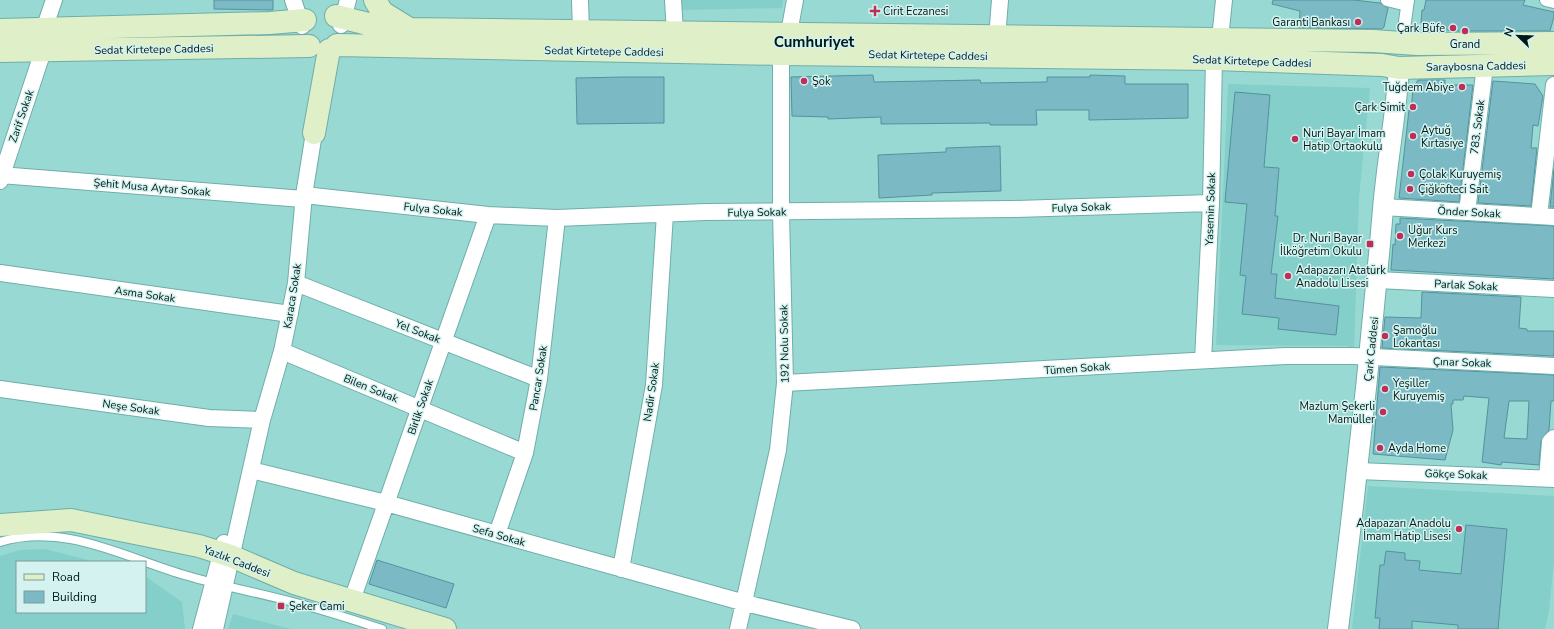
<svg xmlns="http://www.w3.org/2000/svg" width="1554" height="629" font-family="'Nunito Sans',sans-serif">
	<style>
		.built { fill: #84cfc9 }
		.building { fill: #7bbac4; stroke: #54929d; fill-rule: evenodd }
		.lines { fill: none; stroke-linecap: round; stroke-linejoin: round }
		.service-casing { stroke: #6faea9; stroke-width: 10 }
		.pedestrian-casing { stroke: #6faea9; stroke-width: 14 }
		.minor-casing { stroke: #6faea9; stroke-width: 18 }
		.tertiary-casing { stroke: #6faea9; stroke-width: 22 }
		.secondary-casing { stroke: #6faea9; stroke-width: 24 }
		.service { stroke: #fff; stroke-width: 8 }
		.pedestrian { stroke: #fff; stroke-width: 12 }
		.minor { stroke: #fff; stroke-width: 16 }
		.tertiary { stroke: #fff; stroke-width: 20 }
		.secondary { stroke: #dfefc7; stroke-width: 22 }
		.poi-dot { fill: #be2f58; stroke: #d4f3f0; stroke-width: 1.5 }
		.labels { text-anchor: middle; stroke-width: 3; stroke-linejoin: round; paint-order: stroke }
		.poi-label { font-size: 11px; fill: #001816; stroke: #d4f3f0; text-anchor: start }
		.street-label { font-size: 11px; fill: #001816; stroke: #d4f3f0 }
		.district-label { font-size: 15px; font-weight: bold; fill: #001816; stroke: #d4f3f0 }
	</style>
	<rect width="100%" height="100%" fill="#99d9d3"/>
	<path class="built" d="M681,0H783L782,8L681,10Z
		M1228,84L1370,88L1359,197L1354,352L1347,346L1216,345Z
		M1368,486L1554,496V561L1549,611L1545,629H1352Z
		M45,549L96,562H17V612H145V576L182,602L185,629H0V556L19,550Z
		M233,614L291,629H228Z"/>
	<path class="building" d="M214,0H273V10L214,9Z
		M1273,0H1354L1380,3L1388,8L1384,27L1382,29L1299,28L1300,11L1272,4Z
		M1426,0H1525L1523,5L1554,12V17L1550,31H1451L1437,27L1436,29L1421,23L1422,10H1424Z
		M873,75L874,82L980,80L981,83L1047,82V77H1090V75L1125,76V84H1188V118L1089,120V110H1036L1037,125H990V123L881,124V117L828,119V117L792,116L791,77Z
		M624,77H664V123L577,124L576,78Z
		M1418,80H1445V85H1473L1459,202L1399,198L1409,110L1411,111L1413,89Z
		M1493,81L1535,84L1543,96L1538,126L1533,125L1531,148H1537L1531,206L1478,203Z
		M1235,92L1270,95L1264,167L1279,168L1275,216H1278L1271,274H1277L1275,298L1339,306L1336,335L1278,329L1279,318L1242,314L1246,276L1240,275L1247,204L1225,202Z
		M1000,146L1001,191L932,193V195L879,198L878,155L946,152V148Z
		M1554,169V207H1550Z
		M1400,218L1554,226V279L1391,270L1393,244L1395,245L1396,224H1400Z
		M1422,292L1521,297L1519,328L1527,329V331H1554V356L1382,348L1385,317L1421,318Z
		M1380,367L1554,375V401H1551L1549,430L1541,441L1539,465L1502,462L1501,465L1482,462L1489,398L1464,396L1463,400H1453V404H1451L1453,430L1445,460L1373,454ZM1509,401H1529L1527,439L1504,438Z
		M1466,525L1507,529L1498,629H1458V625L1412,621V629H1379L1380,618H1375L1380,565H1384L1386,551L1405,553V560L1420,561L1419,570L1461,574Z
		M377,560L454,584L446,608L369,584Z"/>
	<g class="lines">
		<g class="service-casing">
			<path id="service" d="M0,542C66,522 127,559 188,576C221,586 255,592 289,601C320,609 351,619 382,629"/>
		</g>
		<g class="pedestrian-casing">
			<path id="pedestrian" d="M1387,0L1407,5
				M1546,0L1554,2
				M1402,43L1408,0"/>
		</g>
		<g class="minor-casing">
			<path id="minor" d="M293,0L302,26
				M580,0L581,32
				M673,0L675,32
				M341,25L348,0
				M44,29L54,0
				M789,33L795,0
				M997,38L1000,0
				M1220,39L1224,0
				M0,175L303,199
				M0,181L43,51
				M304,195L488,215L557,218L706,212L1013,209L1211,203
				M1383,207L1554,217
				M1467,212L1485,66
				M1539,216L1554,85
				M0,273L290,314
				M1378,280L1554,289
				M296,283L539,379
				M282,351L525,453
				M1203,360L1211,203L1214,59
				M785,383L1286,356H1353L1554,366
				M0,389L209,418L262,420
				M251,470L386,503L745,603L852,629
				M1358,471L1554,479
				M1547,478L1550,442L1554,438
				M497,534L525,453L539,379L557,218
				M621,569L654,385L665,214
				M352,600L488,215
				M201,629L224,543
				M215,629L262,420L282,351L296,283L304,195L314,133
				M738,629L778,450L785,383L781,212V54"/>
		</g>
		<g class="tertiary-casing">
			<path id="tertiary" d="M1338,629C1356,489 1371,349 1383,209C1387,162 1396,115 1399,68"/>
		</g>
		<g class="secondary-casing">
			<path id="secondary" d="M375,0L382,12L408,28
				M336,16L380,27L409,29L1373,41L1417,44L1554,43
				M0,30L270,23L305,20
				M337,45L781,54L1214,59L1382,65L1399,68L1554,64
				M0,51L309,46
				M314,133L329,50
				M0,525L71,520L199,546L231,556L294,583L445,629"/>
		</g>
		<use href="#service" class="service"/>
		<use href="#pedestrian" class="pedestrian"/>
		<use href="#minor" class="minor"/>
		<use href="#tertiary" class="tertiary"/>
		<use href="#secondary" class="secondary"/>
	</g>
	<g class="poi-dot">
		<path d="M873 5h4v4h4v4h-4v4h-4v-4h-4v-4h4z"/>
		<circle cx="1358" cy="22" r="4"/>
		<circle cx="1453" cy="28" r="4"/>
		<circle cx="1465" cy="31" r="4"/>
		<circle cx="804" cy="81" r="4"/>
		<circle cx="1462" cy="87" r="4"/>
		<circle cx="1413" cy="107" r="4"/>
		<circle cx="1413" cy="136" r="4"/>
		<circle cx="1295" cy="139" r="4"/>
		<circle cx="1411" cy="174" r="4"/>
		<circle cx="1410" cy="189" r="4"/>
		<circle cx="1400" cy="236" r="4"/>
		<rect x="1366" y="240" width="8" height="8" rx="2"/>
		<circle cx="1288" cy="276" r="4"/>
		<circle cx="1385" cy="336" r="4"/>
		<circle cx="1385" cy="389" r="4"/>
		<circle cx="1383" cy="412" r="4"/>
		<circle cx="1380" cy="448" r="4"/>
		<circle cx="1459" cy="529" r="4"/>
		<rect x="277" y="602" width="8" height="8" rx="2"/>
	</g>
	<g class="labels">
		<g class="poi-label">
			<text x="883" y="15">Cirit Eczanesi</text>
			<text x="1350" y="26" text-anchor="end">Garanti Bankası</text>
			<text x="1445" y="32" text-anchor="end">Çark Büfe</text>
			<text x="1465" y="48" text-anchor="middle">Grand</text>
			<text x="812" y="85">Şok</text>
			<text x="1454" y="91" text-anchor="end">Tuğdem Abiye</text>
			<text x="1405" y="111" text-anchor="end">Çark Simit</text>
			<text x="1421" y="134">Aytuğ<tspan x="1421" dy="13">Kırtasiye</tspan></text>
			<text x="1303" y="137">Nuri Bayar İmam<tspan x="1303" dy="13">Hatip Ortaokulu</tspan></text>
			<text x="1419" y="178">Çolak Kuruyemiş</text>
			<text x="1418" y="193">Çiğköfteci Sait</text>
			<text x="1408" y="234">Uğur Kurs<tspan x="1408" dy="13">Merkezi</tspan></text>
			<text x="1362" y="242" text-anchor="end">Dr. Nuri Bayar<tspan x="1362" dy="13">İlköğretim Okulu</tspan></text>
			<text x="1296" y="274">Adapazarı Atatürk<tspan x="1296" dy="13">Anadolu Lisesi</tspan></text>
			<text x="1393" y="334">Şamoğlu<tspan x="1393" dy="13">Lokantası</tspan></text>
			<text x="1393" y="387">Yeşiller<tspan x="1393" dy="13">Kuruyemiş</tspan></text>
			<text x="1375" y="410" text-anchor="end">Mazlum Şekerli<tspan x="1375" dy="13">Mamüller</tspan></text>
			<text x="1388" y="452">Ayda Home</text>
			<text x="1451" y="527" text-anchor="end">Adapazarı Anadolu<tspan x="1451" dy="13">İmam Hatip Lisesi</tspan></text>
			<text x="289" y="610">Şeker Cami</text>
		</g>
		<g class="street-label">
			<text transform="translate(154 49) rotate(-1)" y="4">Sedat Kirtetepe Caddesi</text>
			<text transform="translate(604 51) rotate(1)" y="4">Sedat Kirtetepe Caddesi</text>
			<text transform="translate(928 55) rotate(1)" y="4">Sedat Kirtetepe Caddesi</text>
			<text transform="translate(1252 61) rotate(2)" y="4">Sedat Kirtetepe Caddesi</text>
			<text transform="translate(1476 66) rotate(-1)" y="4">Saraybosna Caddesi</text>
			<text transform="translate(21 116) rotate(-71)" y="4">Zarif Sokak</text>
			<text transform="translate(1477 127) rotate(-83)" y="4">783. Sokak</text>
			<text transform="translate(152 187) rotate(5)" y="4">Şehit Musa Aytar Sokak</text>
			<text transform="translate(1081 207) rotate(-2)" y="4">Fulya Sokak</text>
			<text transform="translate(433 209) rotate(6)" y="4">Fulya Sokak</text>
			<text transform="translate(1210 209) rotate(-88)" y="4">Yasemin Sokak</text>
			<text transform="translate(757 212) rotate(-1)" y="4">Fulya Sokak</text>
			<text transform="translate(1469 212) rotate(3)" y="4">Önder Sokak</text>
			<text transform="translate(1466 285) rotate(3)" y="4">Parlak Sokak</text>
			<text transform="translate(145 294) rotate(8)" y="4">Asma Sokak</text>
			<text transform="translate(292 296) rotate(-81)" y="4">Karaca Sokak</text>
			<text transform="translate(418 331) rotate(21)" y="4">Yel Sokak</text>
			<text transform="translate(784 344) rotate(-91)" y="4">192 Nolu Sokak</text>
			<text transform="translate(1371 349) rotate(-84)" y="4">Çark Caddesi</text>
			<text transform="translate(1462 362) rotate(2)" y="4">Çınar Sokak</text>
			<text transform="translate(1077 368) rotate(-4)" y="4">Tümen Sokak</text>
			<text transform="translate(538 378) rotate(-81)" y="4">Pancar Sokak</text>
			<text transform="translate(371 388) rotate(22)" y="4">Bilen Sokak</text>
			<text transform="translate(651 392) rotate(-82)" y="4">Nadir Sokak</text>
			<text transform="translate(131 407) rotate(8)" y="4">Neşe Sokak</text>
			<text transform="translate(420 407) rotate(-71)" y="4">Birlik Sokak</text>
			<text transform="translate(1456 474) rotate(2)" y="4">Gökçe Sokak</text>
			<text transform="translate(499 535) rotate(16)" y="4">Sefa Sokak</text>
			<text transform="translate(237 561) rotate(21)" y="4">Yazlık Caddesi</text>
		</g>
		<g class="district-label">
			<text x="814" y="47">Cumhuriyet</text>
		</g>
	</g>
	<rect x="16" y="561" width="130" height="52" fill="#d4f3f0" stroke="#7f9b99"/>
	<rect x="24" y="574" width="20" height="6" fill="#dfefc7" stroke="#7f9b99"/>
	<text x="52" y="581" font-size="12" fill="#001816">Road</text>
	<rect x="24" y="591" width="20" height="12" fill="#7bbac4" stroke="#7f9b99"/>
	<text x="52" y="601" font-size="12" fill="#001816">Building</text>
	<g transform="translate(1518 36) rotate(293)" stroke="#d4f3f0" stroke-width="3" paint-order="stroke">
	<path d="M0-3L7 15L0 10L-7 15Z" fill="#001816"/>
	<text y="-6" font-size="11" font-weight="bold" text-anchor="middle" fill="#001816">N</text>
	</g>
</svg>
